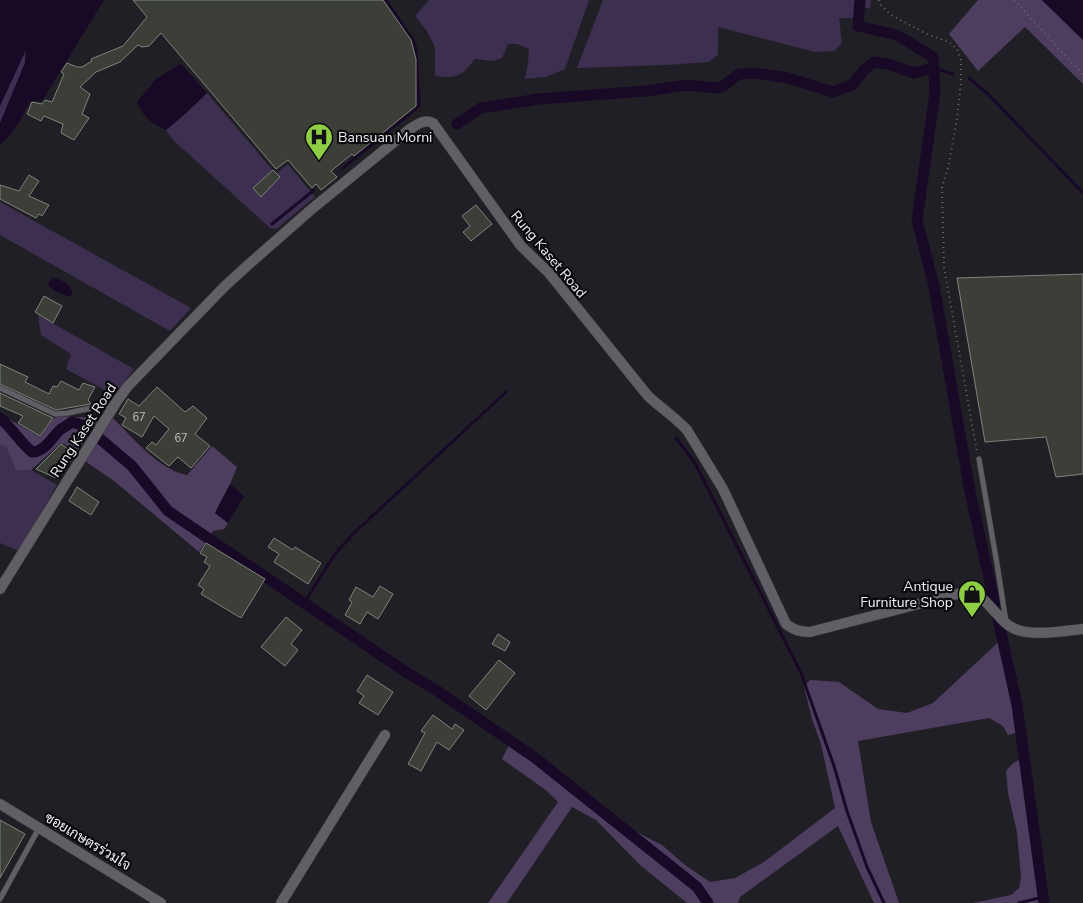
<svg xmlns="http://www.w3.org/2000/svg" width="1083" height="903" font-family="'Nunito Sans',Sarabun,sans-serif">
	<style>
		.green { fill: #3d2f4f }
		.forest { fill: #4d3e60 }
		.water { fill: #180927 }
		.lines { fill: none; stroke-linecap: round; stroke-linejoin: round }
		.stream { stroke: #180927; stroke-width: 3 }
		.canal { stroke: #180927; stroke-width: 11 }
		.building { fill: #3b3f38; stroke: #7f837b }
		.lane-casing { stroke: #3e3c41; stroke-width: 6 }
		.street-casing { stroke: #3e3c41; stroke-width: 11 }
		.path { stroke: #69676d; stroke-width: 2; stroke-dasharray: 1 4; stroke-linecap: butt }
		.lane { stroke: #615e66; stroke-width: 5 }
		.street { stroke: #615e66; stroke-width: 10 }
		.labels { text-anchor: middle; stroke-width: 4.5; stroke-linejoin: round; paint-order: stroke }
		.number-label { font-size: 11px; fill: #c4c3c5 }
		.poi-label { font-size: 14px; fill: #f1eff4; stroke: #0a090c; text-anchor: start }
		.street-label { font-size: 14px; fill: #f1eff4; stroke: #0a090c }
	</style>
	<rect width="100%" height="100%" fill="#211f26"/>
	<path class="green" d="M429,0H589L565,69L546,77L525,79L528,63L529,49L517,44H508L502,58L493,61L475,59C462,76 457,79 435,76V47L427,31L415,16Z
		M603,0H871L870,9L865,7L862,18H839L842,43L834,51L815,52L718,27V55L709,62L666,65L577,68Z
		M26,48L25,63L0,123V106Z
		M207,93L276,174L288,164L315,197L276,229L270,228L173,140L166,130L186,113Z
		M0,202L191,308L170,331L0,235Z
		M38,315L134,369L114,395L66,369L71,354L41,335Z
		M0,445L6,447L16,471L31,470L57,485L19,551L0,543Z"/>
	<path class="forest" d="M978,0H1042L1083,40V84L1025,27L978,71L949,34Z
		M58,416L94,418L98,422L78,450L61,443L31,470L16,471L6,447L0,445V423L6,426L7,418L40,437L53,419Z
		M113,418C133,438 159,470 187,475L212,446L237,467L230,484L215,513L228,523L224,529L213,531L199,552L114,481L85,461Z
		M1006,635L1022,731L1008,735L1003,726L989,718L858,741L871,822L899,903H874L838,826L740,897L738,903H687L640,865L596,820L572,807L507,903H488L558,802L547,791L502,759L509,745L623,825L662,845L685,865L710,882L735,878L764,862L835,808L821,744L812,719L804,687L810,680L839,682L878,709L907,713L933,703Z
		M1026,756L1048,903H973L1011,895L1019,888L1021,877L1017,832L1008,793L1006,771L1012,764Z"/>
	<path class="water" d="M0,0H104L42,101H30C22,117 15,133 0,145V123L25,63L26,50L0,106Z
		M1042,0H1083V40Z
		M181,64L207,93L186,113L166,130C151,123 143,117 137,102L157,78Z
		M53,277C62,281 72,283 72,294L69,297L55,291L48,285L49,281Z
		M230,484L244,496L228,523L215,513Z"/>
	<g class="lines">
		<path class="stream" d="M934,68L953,74
			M969,78L988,94L1083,193
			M343,168L419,106L416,50L414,42L386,0
			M272,224L314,190
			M676,438L695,463L801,673L834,766L847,811L867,867L884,903
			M304,603L335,554L353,534L506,392
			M1019,903L1043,897"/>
		<path class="canal" d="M860,0L858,26L897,35L933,57L935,93L917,220L934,286L970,492L1017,705L1044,903
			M457,124L481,108L539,99L646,91L687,85L716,88L722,87L739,74L754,73L788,78L833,92L852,85L865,69L874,62L888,64L914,73L934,68
			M0,418C12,428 20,442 32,452C45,452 52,437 61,429C65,427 69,424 72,422L85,426L132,466L168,511L409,674L433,688L534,757L697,887L708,903"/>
	</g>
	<path class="building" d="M133,0H383L411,40L416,59V106L354,156L352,154L331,171L337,177L321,190L316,184L312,188L288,160L276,169L161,33L149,46L142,47L138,45L120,62L96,72L80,87L90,94L82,114L89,118L74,140L61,133L63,124L44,116L41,121L27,114L32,102L42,104L45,100L52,102L64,74L61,72L67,63L77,67H82L92,61L91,59L123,46L147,17Z
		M273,170L280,177L261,197L253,188Z
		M29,175L39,181L29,196L49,205L42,216L39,214L36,218L0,199V185L19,191Z
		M476,205L492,224L471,241L463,232L470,226L462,216Z
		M1083,274V474L1056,477L1046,437L985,442L957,278Z
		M44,296L62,306L53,323L35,312Z
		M0,364L28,377L25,382L49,394L53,386L57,387L61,381L79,390L83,383L95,387L88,400L91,404L56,410L0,384Z
		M157,387L185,412L193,406L207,418L195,434L210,446L191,468L178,457L169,466L146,448L152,442L156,445L169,429L154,416L142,437L122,425L126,418L119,414L128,399L139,406Z
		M0,393L53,418L40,436L18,423L23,416L0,406Z
		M61,444L72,452L68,458L71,461L56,478L36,469Z
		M77,487L99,502L91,515L69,501Z
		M274,538L293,550L295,547L321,563L308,584L274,562L279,554L268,547Z
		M206,543L265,579L241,618L201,594L204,589L198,585L210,566L204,562L207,557L200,553Z
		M380,586L393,594L378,619L367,612L360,624L345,615L352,602L349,600L356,587L373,597Z
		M286,617L302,630L291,644L298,650L285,666L261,647Z
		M498,634L510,642L505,651L492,644Z
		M499,660L515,673L486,710L469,696Z
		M367,675L393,692L378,715L359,703L364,696L357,691Z
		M433,715L452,729L455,724L464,730L449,750L437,742L421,771L408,764L425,733L421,731Z
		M0,820L25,834L0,878Z"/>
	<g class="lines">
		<g class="lane-casing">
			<path id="lane" d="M0,388L55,414L68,413L105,405L113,406
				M979,459L997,564L1006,622
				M0,899L39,828"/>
		</g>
		<g class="street-casing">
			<path id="street" d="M0,589L117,401L128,386L225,286L248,265L313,208L410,129C418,124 424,119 433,123L521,246L549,273L648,396C661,408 675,417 687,430L723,489L786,624C794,630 800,632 810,632L969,591C983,596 988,605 998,615C1002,620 1007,625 1013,628C1031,637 1064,631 1083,629
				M0,804L161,903
				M281,903L385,735"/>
		</g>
		<path class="path" d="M879,0L881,5L891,15L927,34L949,42L957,49L961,60V81L957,119L948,168L942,187L944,267L977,452
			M1014,0L1083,75"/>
		<use href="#lane" class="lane"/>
		<use href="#street" class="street"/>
	</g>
	<defs>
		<g id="hospital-pin" transform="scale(1.4375)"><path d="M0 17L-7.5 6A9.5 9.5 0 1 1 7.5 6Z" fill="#8dce44" stroke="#0a090c"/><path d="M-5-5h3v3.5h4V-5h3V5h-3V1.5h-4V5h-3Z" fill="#111"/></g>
		<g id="shop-pin" transform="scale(1.4375)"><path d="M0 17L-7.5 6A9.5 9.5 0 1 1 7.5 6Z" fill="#8dce44" stroke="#0a090c"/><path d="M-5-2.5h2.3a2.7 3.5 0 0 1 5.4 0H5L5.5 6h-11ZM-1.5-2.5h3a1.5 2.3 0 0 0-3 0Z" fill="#111"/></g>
	</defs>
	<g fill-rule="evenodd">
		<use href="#hospital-pin" x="319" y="137"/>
		<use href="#shop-pin" x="972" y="594"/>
	</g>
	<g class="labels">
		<g class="number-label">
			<text x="139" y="421">67</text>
			<text x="181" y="442">67</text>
		</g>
		<g class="poi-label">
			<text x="338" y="142">Bansuan Morni</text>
			<text x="953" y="591" text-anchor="end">Antique<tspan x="953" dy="16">Furniture Shop</tspan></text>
		</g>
		<g class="street-label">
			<text transform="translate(549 254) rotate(50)" y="5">Rung Kaset Road</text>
			<text transform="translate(83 430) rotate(-57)" y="5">Rung Kaset Road</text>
			<text transform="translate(88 841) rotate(31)" y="5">ซอยเกษตรร่วมใจ</text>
		</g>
	</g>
</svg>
